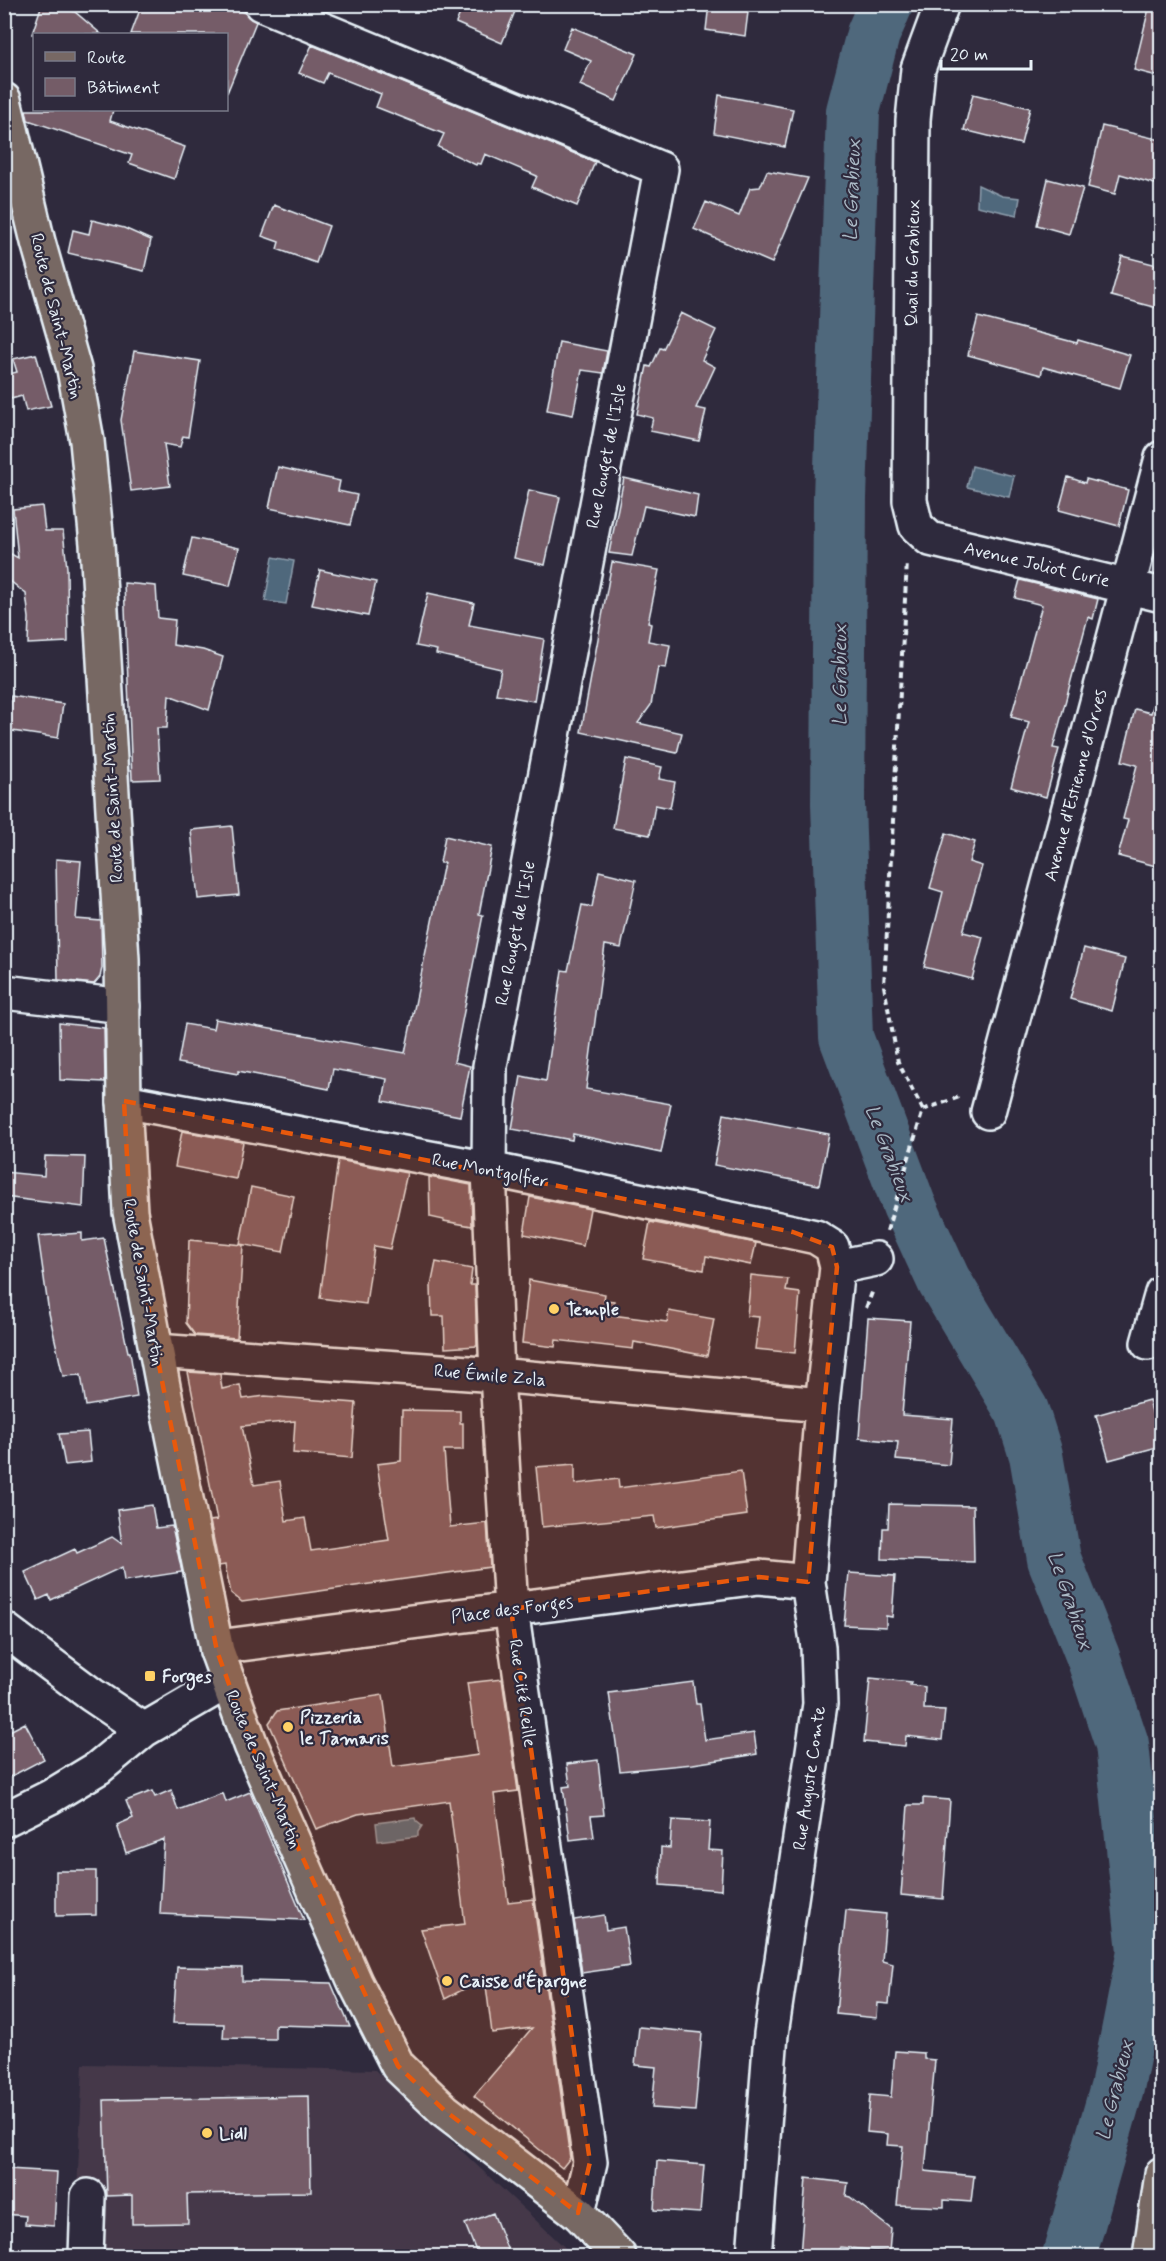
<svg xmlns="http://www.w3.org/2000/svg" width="1166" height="2261" font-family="Mynerve,sans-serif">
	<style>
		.built { fill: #44394a }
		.water { fill: #50677b; stroke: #8d9ead; stroke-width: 1.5 }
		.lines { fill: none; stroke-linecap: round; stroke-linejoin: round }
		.river { stroke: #50677b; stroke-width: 54 }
		.building { fill: #745c67; stroke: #e8f1f8; stroke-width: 1.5 }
		.minor-casing { stroke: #e8f1f8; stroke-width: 38 }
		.major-casing { stroke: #e8f1f8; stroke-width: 38 }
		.path { stroke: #e8f1f8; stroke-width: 4; stroke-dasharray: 6 4.5; stroke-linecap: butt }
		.minor { stroke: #2f2a3d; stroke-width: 33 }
		.major { stroke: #776864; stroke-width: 33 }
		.marked { fill: #e8590c; fill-opacity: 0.2; stroke: #e8590c; stroke-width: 4.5; stroke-dasharray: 12 8; stroke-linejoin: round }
		.poi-dot { fill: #ffd166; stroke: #2f2a3d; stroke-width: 2 }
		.labels { text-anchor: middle; stroke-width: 4.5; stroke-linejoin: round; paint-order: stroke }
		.street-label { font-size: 18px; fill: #e8f1f8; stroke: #2f2a3d }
		.poi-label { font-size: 18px; font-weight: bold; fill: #e8f1f8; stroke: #2f2a3d; text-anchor: start }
		.water-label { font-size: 20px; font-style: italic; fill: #abbac6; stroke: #2f2a3d }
	</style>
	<rect width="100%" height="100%" fill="#2f2a3d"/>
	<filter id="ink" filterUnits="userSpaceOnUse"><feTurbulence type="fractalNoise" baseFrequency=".0167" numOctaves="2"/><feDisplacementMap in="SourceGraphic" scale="12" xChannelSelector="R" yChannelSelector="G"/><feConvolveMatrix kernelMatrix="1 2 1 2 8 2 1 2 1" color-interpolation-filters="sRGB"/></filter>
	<g filter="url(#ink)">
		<path class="built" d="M83,2064L375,2070L574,2256H74Z"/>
		<path class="water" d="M978,185L1002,196L1020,198L1017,215L977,206Z
			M972,466L1014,476L1009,497L967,487Z
			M273,557L294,561L286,604L265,601Z
			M415,1818L416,1821L422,1826L418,1832V1836L378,1841L376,1823Z"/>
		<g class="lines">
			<path class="river" d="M886,4L873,34L853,111L840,498L838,804L846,1037L909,1205L944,1281L1022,1411L1036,1455L1054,1559L1093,1657L1122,1744L1144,1951L1117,2088L1069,2256"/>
		</g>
		<path class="building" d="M42,4H55L75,12L101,34H32Z
			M142,4H225L245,13L256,22L227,93L226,34H131Z
			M464,4H518L502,43L456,23Z
			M709,4H749L745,36L706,30Z
			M1150,4H1161V77L1134,70Z
			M572,27L637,54L616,101L580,85L591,61L563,49Z
			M312,45L595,162L577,206L532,187L537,176L485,154L481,164L477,163L476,165L438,147L444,134L376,107L381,94L328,73L323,83L299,73Z
			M973,94L1030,108L1021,144L964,130Z
			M719,95L793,109L785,147L714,133Z
			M26,110H113L110,121L185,147L174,179L129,163L132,155L28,120Z
			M1102,126L1161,140V179L1157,178L1155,184L1120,174L1115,194L1088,187Z
			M767,171L808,178L772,263L694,229L706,202L739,216L750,188L760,187Z
			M1048,179L1083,188L1069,234L1037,225Z
			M274,205L329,226L316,263L277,249L279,242L262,236Z
			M92,220L124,228L151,240L144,271L68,253L73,230L89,234Z
			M1122,256L1161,266V309L1111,296Z
			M681,313L716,330L702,360L715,367L696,408L706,410L699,441L650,431L653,418L637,414L647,366L651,367L660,348L663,349Z
			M978,317L1077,343L1078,340L1130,355L1120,388L1043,367L1041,375L968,355Z
			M559,342L607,351L603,373L582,370L573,415L547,410Z
			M134,351L200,361L188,437L183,436L180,447L164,444L170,486L131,491L121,420Z
			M36,354L51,406L26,411L22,396L11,399L5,375L17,372L13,359Z
			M278,467L340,481L338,491L357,495L350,525L269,508Z
			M1068,477L1085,483L1086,479L1128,490L1119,526L1059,510Z
			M624,478L698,495L695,517L644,506L632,556L609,553Z
			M529,490L560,497L545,565L514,558Z
			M42,506L45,531H63L67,568L68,642L28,644L29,618L26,594L4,576V550L18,558L13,509Z
			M192,538L239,548L230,586L183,576Z
			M612,562L659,570L648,623L651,624L648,641L670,645L666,668L658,667L651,705L638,723L682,733L677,753L581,732Z
			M320,570L376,582L368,616L312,605Z
			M1020,580L1098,599L1093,619L1088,617L1053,748L1059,749L1046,797L1011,787L1029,722L1011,717L1042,605L1015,598Z
			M124,583L156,586L158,618L175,620L173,645L203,650L223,657L209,710L169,695L167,728H157L160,779L132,780Z
			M428,593L474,603L469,625L544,639L534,701L496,694L501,669L436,654L437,650L416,646Z
			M11,696L63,704L58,738L6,730Z
			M1154,703L1161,704V844L1156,866L1118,856L1128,820L1123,819L1137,765L1122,761L1135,709L1151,713Z
			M626,759L662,767L659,779L675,782L670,808L655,805L650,835L613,828Z
			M232,826L239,895L198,899L191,830Z
			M946,833L975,842L969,862L982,866L963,932L983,937L972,979L924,967L943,892L930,888Z
			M445,836L492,847L479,914L483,915L454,1062L470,1066L460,1116L383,1101L387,1079L333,1069L329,1089L238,1071V1074L178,1063L185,1024L213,1029L215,1019L405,1053L444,863H440Z
			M56,859L81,861L76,919L101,921L102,968L100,977L94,984L58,980Z
			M599,871L636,880L621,948L605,945L586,1089L671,1104L661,1153L573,1134L572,1140L512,1129L521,1076L546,1081L562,970L568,971L582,905L592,907Z
			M1084,948L1125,959L1112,1011L1070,999Z
			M59,1023L104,1028L105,1082L60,1080Z
			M724,1114L829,1134L819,1185L714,1165Z
			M182,1131L243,1142L236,1179L175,1167Z
			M45,1156L85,1157L83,1207L4,1197V1172L44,1176Z
			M338,1160L407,1173L390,1249L374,1246L366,1304L320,1298Z
			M429,1177L471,1185L472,1226L444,1221V1220L430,1217Z
			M251,1187L294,1196L283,1252L240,1244Z
			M530,1197L590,1209L583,1246L524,1234Z
			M650,1222L756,1243L751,1265L706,1256L704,1270L643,1259Z
			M82,1233V1241L104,1238L128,1352H130L137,1397L86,1406L81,1375L63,1376L49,1313L38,1236Z
			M189,1240L243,1245L237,1338L195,1335L186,1323Z
			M436,1262L472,1269L470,1285H475L477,1346L445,1348L444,1316H432L431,1286Z
			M751,1275L788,1279L786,1291L800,1293L795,1353L755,1349L759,1317L747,1316Z
			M529,1280L605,1294L604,1300L614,1301L612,1315L667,1322L669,1311L714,1319L707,1356L634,1342L633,1349L556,1340L555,1347L522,1343Z
			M868,1318L910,1321L902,1415L953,1419L949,1465L896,1460L898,1442L859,1438Z
			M188,1372L220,1374L222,1389L240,1385L243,1399L265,1396L356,1403L352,1458L293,1453L295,1421L242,1426L254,1485L280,1481L286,1521L305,1518L311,1551L389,1540L377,1464L401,1461L402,1410L460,1411V1423H463V1450H444L450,1527L487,1523L490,1567L242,1602L231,1593L225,1565L219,1566L210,1521L217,1520Z
			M1149,1400L1161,1446L1109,1460L1096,1415Z
			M88,1432L91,1462L65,1465L59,1434Z
			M575,1464V1484L618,1479L619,1488L741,1471L747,1515L656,1528L654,1516L542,1527L536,1467Z
			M889,1504L973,1506L974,1562L882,1559L883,1528H888Z
			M152,1505L156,1528L172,1526L182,1572L124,1581L122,1567L51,1600L49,1595L38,1600L25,1572L75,1549L77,1553L112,1537L122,1544L117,1510Z
			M849,1573L895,1576L892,1617L886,1616V1627L844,1625Z
			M870,1678L911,1682L910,1685L925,1687L924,1709L945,1710L942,1740L906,1736L905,1746L864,1742Z
			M502,1679L518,1791L494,1794L508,1902L533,1899L570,2158L562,2168L474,2096L532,2028L492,2033L485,1978L445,1999L421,1929L465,1924L449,1801L358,1814L316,1829L269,1723L277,1711L383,1695L393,1767L478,1755L467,1683Z
			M693,1682L696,1704H700L705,1740L754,1733L757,1754L693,1764L620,1771L609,1693Z
			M25,1723L44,1759L4,1780V1734Z
			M598,1760L604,1815L591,1816L594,1837L570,1840L563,1787L570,1786L567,1764Z
			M171,1790L178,1810L223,1793L226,1802L250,1792L304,1920L160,1914L164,1839L126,1853L117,1825L133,1818L126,1801L152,1791L155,1797Z
			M923,1798L950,1800L943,1899L901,1895L908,1805H923Z
			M672,1820L710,1822L708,1850L723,1851L721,1890L660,1885L661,1847L670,1848Z
			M56,1871H96V1915L56,1916Z
			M846,1910L886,1914L882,1961L893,1964L889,2004L878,2003L877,2018L836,2014Z
			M604,1915L606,1930L624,1927L630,1966L582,1973L574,1920Z
			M177,1967L242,1968V1981L331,1983L350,2027L275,2025V2039L223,2038L224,2024L173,2023Z
			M639,2027L702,2033L695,2111L652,2108L656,2067L635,2065Z
			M895,2051L924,2053V2059L935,2060L925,2171L974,2176L971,2202L944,2200V2207L897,2205L903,2146L887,2145L888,2134L867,2132L870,2095L891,2097Z
			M309,2096L311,2192L187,2194L188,2223L132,2224V2195L107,2196L104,2100Z
			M657,2161L704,2165L700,2213L654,2210Z
			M8,2169L57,2172L54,2226L25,2224L26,2216L5,2214Z
			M806,2178L848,2183L846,2196L850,2197L891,2229L889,2252L840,2247L839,2256H800Z
			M493,2213L510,2256H478L465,2224Z"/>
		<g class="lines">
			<g class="minor-casing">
				<path id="minor" d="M261,4L661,169L490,1066L489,1169L497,1375L511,1609L590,2162L578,2213
					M942,4L918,69L913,120L910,501L916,526L930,539L1162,595
					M4,992L123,1006
					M124,1101L489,1169L793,1232L816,1237L832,1247L837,1267L822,1405L808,1582L818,1647L820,1704L771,2034L754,2256
					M988,1112L1162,458
					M837,1267L876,1259
					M1148,1343L1162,1293
					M156,1351L497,1375L822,1405
					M4,1629L92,1695L144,1730
					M217,1651L233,1645L759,1577L808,1582
					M4,1820L50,1797L98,1768L144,1730L228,1681
					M86,2256L88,2196"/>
			</g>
			<g class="major-casing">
				<path id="major" d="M4,100L38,242L74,369L87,441L97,544L122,959L124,1101L130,1212L163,1386L217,1651L251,1745L355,1982L398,2066L444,2110L578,2213L619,2256
					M1150,2256L1162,2174"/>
			</g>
			<path class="path" d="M923,1110L959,1097
				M887,1231L923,1110L898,1062L884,986L907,562
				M866,1308L873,1290"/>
			<use href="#minor" class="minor"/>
			<use href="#major" class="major"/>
		</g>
	</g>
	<path class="marked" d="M124,1101L793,1232L832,1247L837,1267L808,1582L759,1577L511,1609L590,2162L578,2213L444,2110L398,2066L251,1745L217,1651L163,1386L130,1212Z"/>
	<g class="poi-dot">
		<circle cx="554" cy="1309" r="6"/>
		<rect x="144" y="1670" width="12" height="12" rx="3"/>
		<circle cx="288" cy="1727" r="6"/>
		<circle cx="447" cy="1981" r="6"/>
		<circle cx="207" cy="2133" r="6"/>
	</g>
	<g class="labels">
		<g class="street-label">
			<text transform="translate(912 263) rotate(-89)" y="6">Quai du Grabieux</text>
			<text transform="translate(57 316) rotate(76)" y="6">Route de Saint-Martin</text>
			<text transform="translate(606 456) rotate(-79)" y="6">Rue Rouget de l'Isle</text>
			<text transform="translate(1037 564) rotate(13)" y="6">Avenue Joliot Curie</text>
			<text transform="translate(1075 785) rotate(-75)" y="6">Avenue d'Estienne d'Orves</text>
			<text transform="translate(112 798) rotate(-93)" y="6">Route de Saint-Martin</text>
			<text transform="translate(515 933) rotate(-79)" y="6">Rue Rouget de l'Isle</text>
			<text transform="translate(490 1170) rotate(11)" y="6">Rue Montgolfier</text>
			<text transform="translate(144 1282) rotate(80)" y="6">Route de Saint-Martin</text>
			<text transform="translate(490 1375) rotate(5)" y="6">Rue Émile Zola</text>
			<text transform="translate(512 1609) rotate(-7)" y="6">Place des Forges</text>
			<text transform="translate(523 1693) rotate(82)" y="6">Rue Cité Reille</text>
			<text transform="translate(264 1769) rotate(67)" y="6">Route de Saint-Martin</text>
			<text transform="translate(809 1778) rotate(-82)" y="6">Rue Auguste Comte</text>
		</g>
		<g class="poi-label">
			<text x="566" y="1315">Temple</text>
			<text x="162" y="1682">Forges</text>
			<text x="300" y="1723">Pizzeria<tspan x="300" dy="21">le Tamaris</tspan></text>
			<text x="459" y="1987">Caisse d'Épargne</text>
			<text x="219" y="2139">Lidl</text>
		</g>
		<g class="water-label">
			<text transform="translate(851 190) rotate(-88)" y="7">Le Grabieux</text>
			<text transform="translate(839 675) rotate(-90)" y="7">Le Grabieux</text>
			<text transform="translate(890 1153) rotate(69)" y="7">Le Grabieux</text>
			<text transform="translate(1071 1600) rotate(71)" y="7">Le Grabieux</text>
			<text transform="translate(1114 2090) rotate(-76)" y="7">Le Grabieux</text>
		</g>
	</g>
	<rect width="1166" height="2261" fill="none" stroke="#2f2a3d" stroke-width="24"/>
	<rect x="12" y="12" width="1142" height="2237" fill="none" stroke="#e8f1f8" stroke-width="2" filter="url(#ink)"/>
	<rect x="33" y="33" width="195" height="78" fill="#2f2a3d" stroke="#797a88" stroke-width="1.5"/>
	<rect x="45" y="52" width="30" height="9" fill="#776864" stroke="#797a88" stroke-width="1.5"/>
	<text x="87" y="63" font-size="18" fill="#e8f1f8">Route</text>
	<rect x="45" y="78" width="30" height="18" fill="#745c67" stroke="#797a88" stroke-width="1.5"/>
	<text x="87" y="93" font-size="18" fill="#e8f1f8">Bâtiment</text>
	<path d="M941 60v9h90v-9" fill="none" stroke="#e8f1f8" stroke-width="3"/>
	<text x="950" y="60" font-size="18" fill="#e8f1f8" stroke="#2f2a3d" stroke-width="4.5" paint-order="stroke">20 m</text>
</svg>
